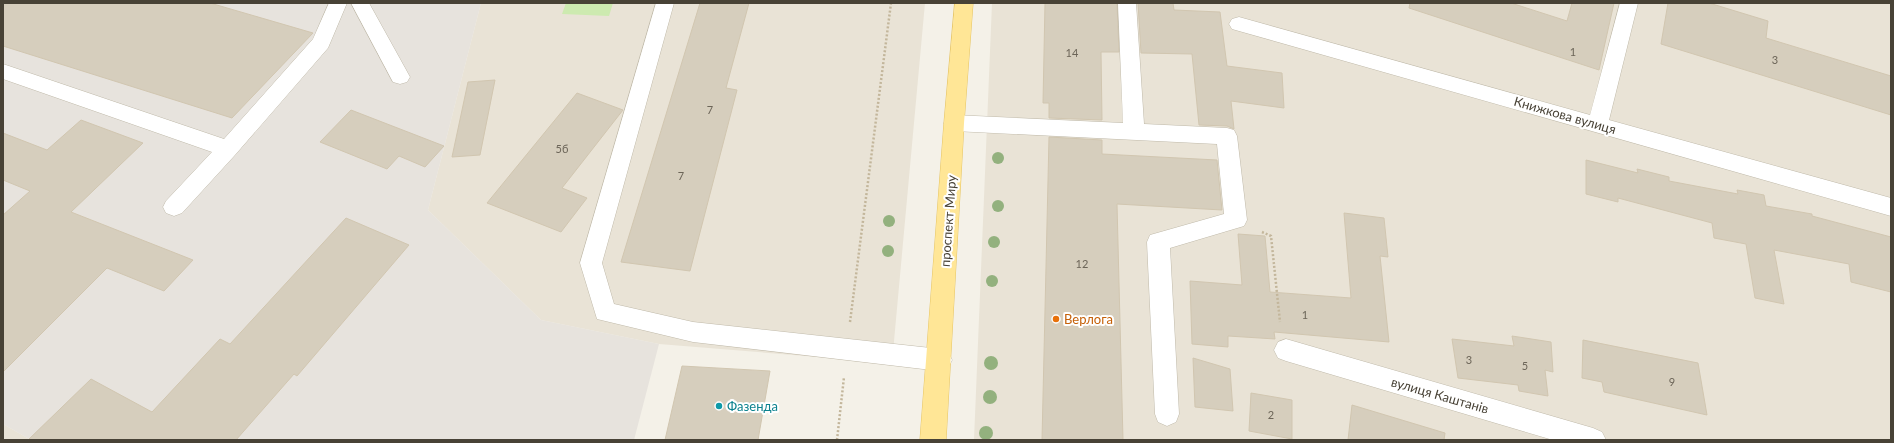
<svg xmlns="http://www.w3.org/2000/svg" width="1894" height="443" font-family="Lato,sans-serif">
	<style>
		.residential { fill: #e9e3d6 }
		.industrial { fill: #e7e3dd }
		.green { fill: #cdeab0 }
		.building { fill: #d6cebd; stroke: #d1c6b0 }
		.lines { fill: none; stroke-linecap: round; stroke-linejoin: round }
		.minor-casing { stroke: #c0baaa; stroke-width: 1 }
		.major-casing { stroke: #e7c563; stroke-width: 1 }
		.path { stroke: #c3b69b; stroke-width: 2.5; stroke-dasharray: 2 2; stroke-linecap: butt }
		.minor { fill: #fff; fill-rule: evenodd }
		.major { fill: #ffe696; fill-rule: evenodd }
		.tree { fill: #93b17e }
		.food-dot { fill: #e8710a; stroke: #fff; stroke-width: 1.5 }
		.culture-dot { fill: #0f9aa8; stroke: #fff; stroke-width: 1.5 }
		.labels { text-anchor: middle; stroke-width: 4; stroke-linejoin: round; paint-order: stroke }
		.number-label { font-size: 11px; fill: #6c6558 }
		.street-label { font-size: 13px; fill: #484236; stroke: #fff }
		.food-label { font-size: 13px; fill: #c56008; stroke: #fff; text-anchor: start }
		.culture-label { font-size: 13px; fill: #0d838f; stroke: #fff; text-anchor: start }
	</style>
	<rect width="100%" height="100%" fill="#f4f1e8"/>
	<path class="residential" d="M481,3H925L892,363L659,344L541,320L428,210Z
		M992,3H1891V440H974Z
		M3,424L31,440H3Z"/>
	<path class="industrial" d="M3,3H481L428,210L541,320L659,344L634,440H31L3,424Z"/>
	<path class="green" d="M566,3H613L609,16L562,14Z"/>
	<path class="building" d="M3,3H210L313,33L232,118L3,46Z
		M700,3H749L726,88L737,90L690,271L621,262Z
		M1045,3H1117L1119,52H1101L1102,120L1049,118V103H1043Z
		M1138,3H1173L1174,10L1220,12L1227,66L1282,73L1284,108L1231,101L1234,129L1227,126L1199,125L1192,54L1141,53Z
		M1410,3H1511L1567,21L1572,3H1614L1599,70L1409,8Z
		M1668,3H1709L1768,21L1766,38L1891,76V115L1661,44Z
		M495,80L480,155L452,157L468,82Z
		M577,93L623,110L562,188L587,198L561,232L487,203Z
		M351,110L444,146L425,167L399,156L387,169L320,142Z
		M81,120L143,143L71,212L193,260L164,291L107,268L3,372V215L30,191L3,180V133L47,150Z
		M1049,137L1102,140V154L1217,160L1222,210L1117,204L1123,440H1042Z
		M1586,160L1638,173L1637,169L1669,177V181L1738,194L1737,190L1764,195L1766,206L1812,214V216L1891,237V292L1851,282L1849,264L1774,250L1784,304L1755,298L1746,244L1714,238L1712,223L1618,198V202L1586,194Z
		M1344,213L1384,218L1388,257L1380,256L1389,342L1274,332L1275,339L1228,336V347L1192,344L1190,281L1242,285L1238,234L1265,236L1270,292L1351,298Z
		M346,218L409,245L297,376L294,374L236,440H28L91,379L152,412L220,339L230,344Z
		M1512,336L1551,342L1553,372L1545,370L1548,396L1519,391L1518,385L1458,378L1452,339L1514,346Z
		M1583,340L1698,363L1707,415L1604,392L1602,382L1582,378Z
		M1193,358L1230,369L1233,411L1195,407Z
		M682,366L770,371L758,440H665Z
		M1251,393L1292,400V439L1249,431Z
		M1352,405L1445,433L1444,440H1348Z"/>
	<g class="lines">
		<g class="minor-casing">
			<path id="minor" d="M329,3H347L328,48L235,155L182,213L174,216L166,213L163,207L166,201L212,152L3,79V64L224,139L313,39Z
				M351,3H369L410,77L407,82L400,84L393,82Z
				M656,3H674L602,263L614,304L693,322L940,349L948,352L952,360L948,368L940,371L693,342L597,319L580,263Z
				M1118,3H1136L1144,124L1227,128L1234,130L1237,136L1247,220L1244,226L1170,248L1179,414L1176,422L1167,426L1158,422L1155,414L1147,242L1150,235L1224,214L1217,144L954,131L947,129L944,123L947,117L954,115L1123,123Z
				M1620,3H1638L1609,120L1891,198V216L1239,31L1232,29L1229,24L1232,19L1239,17L1590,115Z
				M1286,339L1593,428L1602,432L1606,440H1553L1286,361L1278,358L1274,350L1278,342Z"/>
		</g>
		<g class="major-casing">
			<path id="major" d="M955,3H973L964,123L946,440H920L944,123Z"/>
		</g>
		<path class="path" d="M1262,232L1271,236L1280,322
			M850,322L891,3
			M837,440L844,377"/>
		<use href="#minor" class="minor"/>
		<use href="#major" class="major"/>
	</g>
	<g class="tree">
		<circle cx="998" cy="158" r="6"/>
		<circle cx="998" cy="206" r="6"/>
		<circle cx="889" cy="221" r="6"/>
		<circle cx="994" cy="242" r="6"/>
		<circle cx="888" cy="251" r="6"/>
		<circle cx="992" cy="281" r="6"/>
		<circle cx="991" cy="363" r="7"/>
		<circle cx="990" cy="397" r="7"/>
		<circle cx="986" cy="433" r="7"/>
	</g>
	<circle class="food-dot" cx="1056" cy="319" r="4"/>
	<circle class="culture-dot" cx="719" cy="406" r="4"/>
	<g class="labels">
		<g class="number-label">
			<text x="1573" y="56">1</text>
			<text x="1072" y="57">14</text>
			<text x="1775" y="64">3</text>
			<text x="710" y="114">7</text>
			<text x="562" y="153">5б</text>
			<text x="681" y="180">7</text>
			<text x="1082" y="268">12</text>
			<text x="1305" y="319">1</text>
			<text x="1469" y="364">3</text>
			<text x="1525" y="370">5</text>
			<text x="1672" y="386">9</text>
			<text x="1271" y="419">2</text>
		</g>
		<g class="street-label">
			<text transform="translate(1565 115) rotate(16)" y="5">Книжкова вулиця</text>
			<text transform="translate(948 221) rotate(-86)" y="5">проспект Миру</text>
			<text transform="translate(1440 395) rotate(16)" y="5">вулиця Каштанів</text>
		</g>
		<g class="food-label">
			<text x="1064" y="324">Beрлога</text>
		</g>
		<g class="culture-label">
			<text x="727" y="411">Фазенда</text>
		</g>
	</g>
	<rect width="1894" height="443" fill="none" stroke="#484236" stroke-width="8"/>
</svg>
